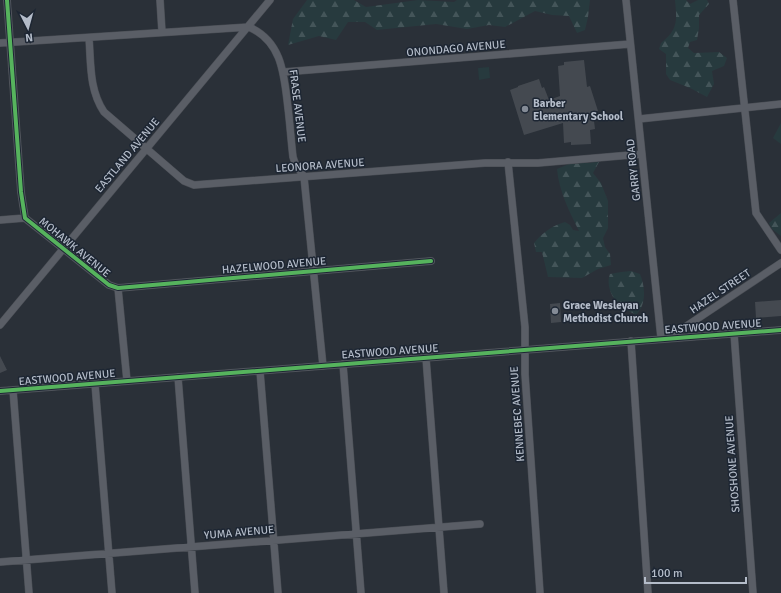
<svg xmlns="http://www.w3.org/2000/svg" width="781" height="593" font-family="Signika,sans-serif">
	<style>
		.green { fill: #273a3e }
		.forest { fill: url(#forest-firs) }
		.building { fill: #444950 }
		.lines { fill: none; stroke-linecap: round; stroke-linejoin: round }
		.minor-casing { stroke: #484c53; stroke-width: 8 }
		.minor { stroke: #5a5e66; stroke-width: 7 }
		.cycleway-casing { stroke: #1d2633; stroke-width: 6 }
		.cycleway { stroke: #56b35d; stroke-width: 4 }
		.poi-dot { fill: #848b96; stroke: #1d2633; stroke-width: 1.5 }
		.labels { text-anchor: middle; stroke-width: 3; stroke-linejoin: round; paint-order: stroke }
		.street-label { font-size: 11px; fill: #b4bcc9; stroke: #1d2633 }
		.poi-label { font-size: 11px; font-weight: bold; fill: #b4bcc9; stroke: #1d2633; text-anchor: start }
	</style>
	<defs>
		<pattern id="forest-firs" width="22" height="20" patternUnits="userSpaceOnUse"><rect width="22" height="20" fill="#273a3e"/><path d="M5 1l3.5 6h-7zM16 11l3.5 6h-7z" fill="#445559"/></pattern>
	</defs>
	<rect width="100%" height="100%" fill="#2a3038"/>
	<path class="green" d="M489,67L490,78L479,80L478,68Z"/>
	<path class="forest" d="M307,0H354L366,7L418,0L454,2L457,0H590L588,17L585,30L577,33L569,16L552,15L535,11L505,27L489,25L467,29L436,24L377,30L365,22H348L336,40L319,36L288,45L293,19Z
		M675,0H686L690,4L698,0H707L709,4L699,15V28L697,40L690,42L688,48L694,53L719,52L727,58L724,66L712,71L714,84L707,97L690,88L670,80L666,74V54L659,49L661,43C678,30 677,21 675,0Z
		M781,123V144L773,138Z
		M599,162L593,173L601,183L608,201V228L603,238L605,247L610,254L611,265L598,269L582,278L548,277L542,252H536L534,243C541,234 553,225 565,222L570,225L573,230L579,231C569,211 559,191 557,169L569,164Z
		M781,213V236L772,229L769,223Z
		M631,271L640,274C645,286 647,304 636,315C633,313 628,311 624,309C614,302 605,287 610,274L621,272Z"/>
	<path class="building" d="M584,60L587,87L590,86L598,111L593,113L595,129L590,130L591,144L571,145V142L564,143L563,123L524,135L510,90L518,87V86L539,79L542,88L544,87L549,100L560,96L558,66L564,65V62Z
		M781,300V316L756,318L755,302Z
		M560,303L561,322L551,323L550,304Z
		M0,356L7,370L0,373Z"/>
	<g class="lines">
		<g class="minor-casing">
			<path id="minor" d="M7,0L21,192L25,218L109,285L118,288L431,261
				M160,0L162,32
				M626,0L661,338
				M733,0L756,213L781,250
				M89,38C91,63 89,90 104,112L184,181L194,185L485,163H538L642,154
				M0,43L249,27C283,42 284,76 288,108C290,124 291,140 293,157L295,163L304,177L323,366
				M284,72L630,44
				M639,119L781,104
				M508,162L525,327V374L540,593
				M0,220L25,218
				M118,288L127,381
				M0,325L270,0
				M734,333L753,593
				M670,337L781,263
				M631,341L648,593
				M426,358L444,593
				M343,364L361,593
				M260,371L278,593
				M178,377L195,593
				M95,384L112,593
				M13,390L29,593
				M0,391L781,330
				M0,562L480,524"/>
		</g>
		<use href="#minor" class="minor"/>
		<g class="cycleway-casing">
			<path id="cycleway" d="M7,0L21,192L25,218L109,285L118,288L431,261
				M0,391L781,330"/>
		</g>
		<use href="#cycleway" class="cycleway"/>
	</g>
	<g class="poi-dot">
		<circle cx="525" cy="109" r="4"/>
		<circle cx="555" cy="311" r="4"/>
	</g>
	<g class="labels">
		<g class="street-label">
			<text transform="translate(456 48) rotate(-5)" y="4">ONONDAGO AVENUE</text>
			<text transform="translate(298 106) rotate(83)" y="4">FRASE AVENUE</text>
			<text transform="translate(127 155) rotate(-50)" y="4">EASTLAND AVENUE</text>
			<text transform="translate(320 165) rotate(-4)" y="4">LEONORA AVENUE</text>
			<text transform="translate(633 170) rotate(-96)" y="4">GARRY ROAD</text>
			<text transform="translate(75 247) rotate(39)" y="4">MOHAWK AVENUE</text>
			<text transform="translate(274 265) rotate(-5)" y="4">HAZELWOOD AVENUE</text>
			<text transform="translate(720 291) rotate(-34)" y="4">HAZEL STREET</text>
			<text transform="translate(713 326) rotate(-4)" y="4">EASTWOOD AVENUE</text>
			<text transform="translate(390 351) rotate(-4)" y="4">EASTWOOD AVENUE</text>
			<text transform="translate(67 377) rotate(-5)" y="4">EASTWOOD AVENUE</text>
			<text transform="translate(517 414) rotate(-94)" y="4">KENNEBEC AVENUE</text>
			<text transform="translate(732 464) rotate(-94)" y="4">SHOSHONE AVENUE</text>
			<text transform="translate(239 532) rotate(-5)" y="4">YUMA AVENUE</text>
		</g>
		<g class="poi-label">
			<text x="533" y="107">Barber<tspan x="533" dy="13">Elementary School</tspan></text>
			<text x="563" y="309">Grace Wesleyan<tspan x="563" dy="13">Methodist Church</tspan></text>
		</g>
	</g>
	<g transform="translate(28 28) rotate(174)" stroke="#1d2633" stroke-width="3" paint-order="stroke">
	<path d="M0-3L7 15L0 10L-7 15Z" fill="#b4bcc9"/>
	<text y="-6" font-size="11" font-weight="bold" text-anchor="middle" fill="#b4bcc9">N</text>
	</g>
	<path d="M645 577v6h101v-6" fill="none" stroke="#b4bcc9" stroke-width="2"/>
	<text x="651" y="577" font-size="12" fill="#b4bcc9" stroke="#1d2633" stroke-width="3" paint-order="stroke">100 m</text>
</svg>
